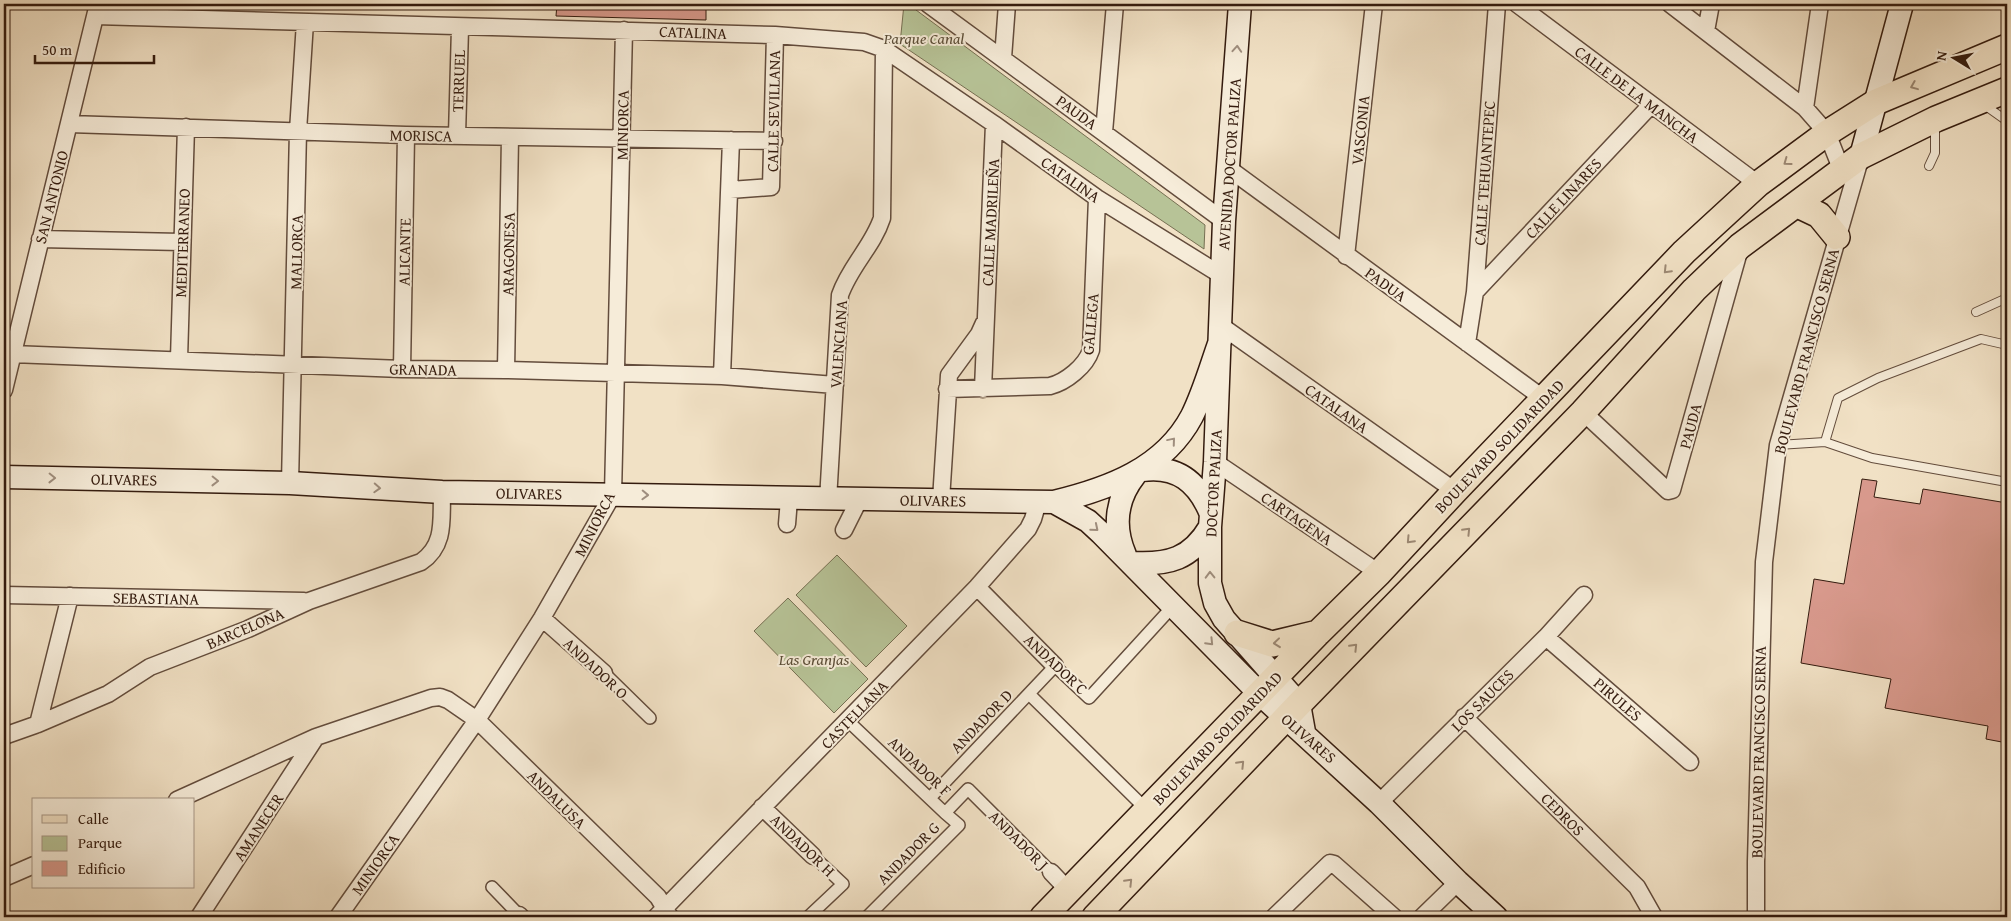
<svg xmlns="http://www.w3.org/2000/svg" width="2011" height="921" font-family="'Gentium Book Plus',serif">
	<style>
		.green { fill: #b7c397; stroke: #766f52 }
		.building { fill: #d8998c; stroke: #341b0e }
		.lines { fill: none; stroke-linecap: round; stroke-linejoin: round }
		.service-casing { stroke: #634c3c; stroke-width: 10 }
		.pedestrian-casing { stroke: #634c3c; stroke-width: 14 }
		.minor-casing { stroke: #634c3c; stroke-width: 19 }
		.secondary-casing { stroke: #341b0e; stroke-width: 25 }
		.primary-casing { stroke: #341b0e; stroke-width: 28 }
		.service { stroke: #f6ecd9; stroke-width: 8 }
		.pedestrian { stroke: #f6ecd9; stroke-width: 11 }
		.minor { stroke: #f6ecd9; stroke-width: 16 }
		.secondary { stroke: #f6ecd9; stroke-width: 22 }
		.primary { stroke: #f1e1c5; stroke-width: 25 }
		.oneway { stroke: #9f8e7e }
		.oneway2 { stroke: #9c8873 }
		.labels { text-anchor: middle; stroke-width: 4; stroke-linejoin: round; paint-order: stroke }
		.street-label { font-size: 16px; fill: #341b0e; stroke: #f6ecd9 }
		.park-label { font-size: 16px; font-style: italic; fill: #5b4d37; stroke: #f6ecd9 }
	</style>
	<rect width="100%" height="100%" fill="#f1e1c5"/>
	<filter id="stains"><feTurbulence type="fractalNoise" baseFrequency=".004" numOctaves="4"/><feColorMatrix values="0 0 0 0 .2 0 0 0 0 .09 0 0 0 0 .02 0 0 0 .5 -.17"/></filter>
	<radialGradient id="worn" r=".72"><stop offset=".6" stop-color="#630" stop-opacity="0"/><stop offset="1" stop-color="#630" stop-opacity=".3"/></radialGradient>
	<path class="green" d="M904,4H908L1205,225L1204,249L900,44Z
		M837,555L907,626L866,667L796,595Z
		M788,598L868,679L834,713L754,631Z"/>
	<path class="building" d="M557,4H706V20L556,16Z
		M1862,479L1877,481L1874,497L1920,504L1923,489L2007,503V743L1986,739L1988,726L1885,708L1891,679L1801,663L1814,579L1844,584Z"/>
	<g class="lines">
		<g class="service-casing">
			<path id="service" d="M1983,104L2007,121
				M1929,166L1935,153V124
				M1976,312L2007,298
				M2007,345L1981,339L1878,378L1838,398L1825,442L1872,458L2007,482
				M1778,445L1825,442"/>
		</g>
		<g class="pedestrian-casing">
			<path id="pedestrian" d="M604,673L650,718
				M1029,694L1147,810
				M848,721L945,813L968,789L1051,872
				M930,798L1055,666L1089,698L1174,605
				M492,887L519,915
				M808,917L843,884L813,856
				M867,917L959,825L945,813"/>
		</g>
		<g class="minor-casing">
			<path id="minor" d="M928,4L1224,221
				M1517,4L1758,184
				M1670,4L1805,108L1827,133L1842,171
				M95,16L775,35L864,42L884,49L994,124L1097,198L1221,275
				M1706,31L1711,4
				M1003,58L1007,4
				M1805,108L1820,4
				M69,124L406,135L774,141
				M1104,132L1115,4
				M457,135L460,28
				M1228,168L1544,399
				M730,190L771,187L775,35
				M40,239L181,242
				M1346,256L1374,4
				M1475,292L1651,105
				M1220,325L1455,491
				M1467,343L1475,292L1497,4
				M12,354L402,369L506,370L722,376L835,385
				M179,359L186,127
				M402,369L406,135
				M506,370L510,137
				M722,376L731,140
				M947,389L1050,386C1066,382 1086,366 1091,350L1097,198
				M983,389L994,124
				M4,390L98,4
				M1583,412L1668,491L1672,490L1740,248
				M1215,462L1379,573
				M290,483L298,131L305,22
				M828,500L840,295C850,266 873,246 882,218L884,49
				M941,500L949,375L979,334L984,323
				M787,524L789,499
				M844,530L859,500
				M977,587L1055,666
				M4,595L304,601
				M542,618L604,673
				M1546,637L1690,762
				M1464,717L1637,887L1654,917
				M38,724L70,596
				M4,736L38,724L108,694L150,667L248,629L309,601L421,562C446,545 441,519 442,492
				M177,800L316,737L431,698L440,697L448,700L477,720L658,897L670,917
				M1379,803L1546,637L1584,595
				M762,807L813,856
				M1051,872L1069,891
				M4,878L34,865
				M519,915L521,917
				M199,917L316,737
				M338,917L477,720L542,618L613,494L624,30
				M656,917L977,587L1028,529L1033,519L1038,502
				M1274,917L1330,863L1334,864L1394,917
				M1422,917L1458,882
				M1756,917V862L1764,562L1778,445L1861,156"/>
		</g>
		<g class="secondary-casing">
			<path id="secondary" d="M1240,4L1224,221L1215,462L1210,527V583L1215,603L1224,619L1299,704L1304,732
				M1861,156L1902,4
				M1142,470C1177,465 1198,482 1211,514
				M4,477L290,483L442,492L1054,502C1108,489 1164,469 1192,416C1204,392 1211,366 1220,341
				M1054,502L1088,521L1101,533L1260,694L1379,803L1458,882L1496,917
				M1125,555C1113,527 1116,499 1135,475
				M1132,563C1169,565 1191,559 1210,527"/>
		</g>
		<g class="primary-casing">
			<path id="primary" d="M1798,205L1819,215L1837,237
				M1237,633L1272,644L1318,633
				M1043,917L1318,633L1379,573L1455,491L1684,252L1758,184L1827,133L1876,102L2007,47
				M1095,917L1299,704L1583,412L1694,290L1740,246L1861,156L1936,119L2007,90"/>
		</g>
		<use href="#service" class="service"/>
		<use href="#pedestrian" class="pedestrian"/>
		<use href="#minor" class="minor"/>
		<use href="#secondary" class="secondary"/>
		<use href="#primary" class="primary"/>
	</g>
	<defs><path id="oneway-chevron" d="M-2-3.5L2.5 0L-2 3.5" fill="none" stroke-width="1.6" stroke-linecap="round" stroke-linejoin="round" transform="scale(1.25)"/></defs>
	<g class="oneway">
		<use href="#oneway-chevron" transform="translate(1237 49) rotate(-86)"/>
		<use href="#oneway-chevron" transform="translate(1172 441) rotate(-50)"/>
		<use href="#oneway-chevron" transform="translate(52 478) rotate(1)"/>
		<use href="#oneway-chevron" transform="translate(215 481) rotate(1)"/>
		<use href="#oneway-chevron" transform="translate(377 488) rotate(3)"/>
		<use href="#oneway-chevron" transform="translate(645 495) rotate(2)"/>
		<use href="#oneway-chevron" transform="translate(1095 528) rotate(40)"/>
		<use href="#oneway-chevron" transform="translate(1210 575) rotate(-91)"/>
		<use href="#oneway-chevron" transform="translate(1210 642) rotate(46)"/>
	</g>
	<g class="oneway2">
		<use href="#oneway-chevron" transform="translate(1914 86) rotate(158)"/>
		<use href="#oneway-chevron" transform="translate(1787 162) rotate(144)"/>
		<use href="#oneway-chevron" transform="translate(1667 270) rotate(134)"/>
		<use href="#oneway-chevron" transform="translate(1467 531) rotate(-46)"/>
		<use href="#oneway-chevron" transform="translate(1410 540) rotate(133)"/>
		<use href="#oneway-chevron" transform="translate(1277 643) rotate(174)"/>
		<use href="#oneway-chevron" transform="translate(1354 647) rotate(-46)"/>
		<use href="#oneway-chevron" transform="translate(1241 764) rotate(-46)"/>
		<use href="#oneway-chevron" transform="translate(1129 882) rotate(-46)"/>
	</g>
	<g class="labels">
		<g class="street-label">
			<text transform="translate(693 32) rotate(2)" y="6">CATALINA</text>
			<text transform="translate(458 81) rotate(-88)" y="6">TERRUEL</text>
			<text transform="translate(1637 94) rotate(37)" y="6">CALLE DE LA MANCHA</text>
			<text transform="translate(773 111) rotate(-89)" y="6">CALLE SEVILLANA</text>
			<text transform="translate(1077 112) rotate(36)" y="6">PAUDA</text>
			<text transform="translate(622 125) rotate(-89)" y="6">MINIORCA</text>
			<text transform="translate(1360 130) rotate(-84)" y="6">VASCONIA</text>
			<text transform="translate(421 135) rotate(1)" y="6">MORISCA</text>
			<text transform="translate(1229 164) rotate(-86)" y="6">AVENIDA DOCTOR PALIZA</text>
			<text transform="translate(1484 173) rotate(-86)" y="6">CALLE TEHUANTEPEC</text>
			<text transform="translate(1071 179) rotate(35)" y="6">CATALINA</text>
			<text transform="translate(51 197) rotate(-76)" y="6">SAN ANTONIO</text>
			<text transform="translate(1563 198) rotate(-47)" y="6">CALLE LINARES</text>
			<text transform="translate(990 222) rotate(-87)" y="6">CALLE MADRILEÑA</text>
			<text transform="translate(182 243) rotate(-88)" y="6">MEDITERRANEO</text>
			<text transform="translate(296 252) rotate(-89)" y="6">MALLORCA</text>
			<text transform="translate(404 252) rotate(-89)" y="6">ALICANTE</text>
			<text transform="translate(508 254) rotate(-89)" y="6">ARAGONESA</text>
			<text transform="translate(1386 284) rotate(36)" y="6">PADUA</text>
			<text transform="translate(1090 324) rotate(-85)" y="6">GALLEGA</text>
			<text transform="translate(838 344) rotate(-86)" y="6">VALENCIANA</text>
			<text transform="translate(1806 351) rotate(-75)" y="6">BOULEVARD FRANCISCO SERNA</text>
			<text transform="translate(423 369) rotate(1)" y="6">GRANADA</text>
			<text transform="translate(1337 408) rotate(35)" y="6">CATALANA</text>
			<text transform="translate(1690 426) rotate(-75)" y="6">PAUDA</text>
			<text transform="translate(1499 446) rotate(-46)" y="6">BOULEVARD SOLIDARIDAD</text>
			<text transform="translate(124 479) rotate(1)" y="6">OLIVARES</text>
			<text transform="translate(1213 483) rotate(-87)" y="6">DOCTOR PALIZA</text>
			<text transform="translate(529 493) rotate(1)" y="6">OLIVARES</text>
			<text transform="translate(933 500) rotate(1)" y="6">OLIVARES</text>
			<text transform="translate(1297 518) rotate(34)" y="6">CARTAGENA</text>
			<text transform="translate(594 524) rotate(-63)" y="6">MINIORCA</text>
			<text transform="translate(156 598) rotate(1)" y="6">SEBASTIANA</text>
			<text transform="translate(245 628) rotate(-23)" y="6">BARCELONA</text>
			<text transform="translate(1056 664) rotate(43)" y="6">ANDADOR C</text>
			<text transform="translate(596 668) rotate(43)" y="6">ANDADOR O</text>
			<text transform="translate(1618 699) rotate(41)" y="6">PIRULES</text>
			<text transform="translate(1482 700) rotate(-45)" y="6">LOS SAUCES</text>
			<text transform="translate(854 714) rotate(-46)" y="6">CASTELLANA</text>
			<text transform="translate(981 721) rotate(-46)" y="6">ANDADOR D</text>
			<text transform="translate(1217 738) rotate(-46)" y="6">BOULEVARD SOLIDARIDAD</text>
			<text transform="translate(1309 738) rotate(41)" y="6">OLIVARES</text>
			<text transform="translate(1758 752) rotate(-89)" y="6">BOULEVARD FRANCISCO SERNA</text>
			<text transform="translate(920 766) rotate(43)" y="6">ANDADOR F</text>
			<text transform="translate(557 799) rotate(45)" y="6">ANDALUSA</text>
			<text transform="translate(1563 814) rotate(45)" y="6">CEDROS</text>
			<text transform="translate(258 827) rotate(-57)" y="6">AMANECER</text>
			<text transform="translate(1019 840) rotate(45)" y="6">ANDADOR J</text>
			<text transform="translate(803 845) rotate(44)" y="6">ANDADOR H</text>
			<text transform="translate(908 853) rotate(-45)" y="6">ANDADOR G</text>
			<text transform="translate(375 864) rotate(-55)" y="6">MINIORCA</text>
		</g>
		<g class="park-label">
			<text x="924" y="44">Parque Canal</text>
			<text x="814" y="665">Las Granjas</text>
		</g>
	</g>
	<rect width="2011" height="921" fill="none" stroke="#f1e1c5" stroke-width="20"/>
	<rect x="5" y="5" width="2001" height="911" fill="none" stroke="#341b0e" stroke-width="2.5"/>
	<rect x="10" y="10" width="1991" height="901" fill="none" stroke="#341b0e"/>
	<rect x="32" y="798" width="162" height="90" fill="#f6ecd9" stroke="#a89888"/>
	<rect x="42" y="815" width="25" height="8" fill="#f1e1c5" stroke="#a89888"/>
	<text x="78" y="824" font-size="15" fill="#341b0e">Calle</text>
	<rect x="42" y="836" width="25" height="15" fill="#b7c397" stroke="#a89888"/>
	<text x="78" y="848" font-size="15" fill="#341b0e">Parque</text>
	<rect x="42" y="861" width="25" height="15" fill="#d8998c" stroke="#a89888"/>
	<text x="78" y="874" font-size="15" fill="#341b0e">Edificio</text>
	<g transform="translate(1954 58) rotate(280)" stroke="#f6ecd9" stroke-width="4" paint-order="stroke">
	<path d="M0-4L9 19L0 12L-9 19Z" fill="#341b0e"/>
	<text y="-8" font-size="14" font-weight="bold" text-anchor="middle" fill="#341b0e">N</text>
	</g>
	<path d="M35 55v8h119v-8" fill="none" stroke="#341b0e" stroke-width="2.5"/>
	<text x="42" y="55" font-size="15" fill="#341b0e" stroke="#f6ecd9" stroke-width="4" paint-order="stroke">50 m</text>
	<rect width="100%" height="100%" filter="url(#stains)"/>
	<rect width="100%" height="100%" fill="url(#worn)"/>
</svg>
